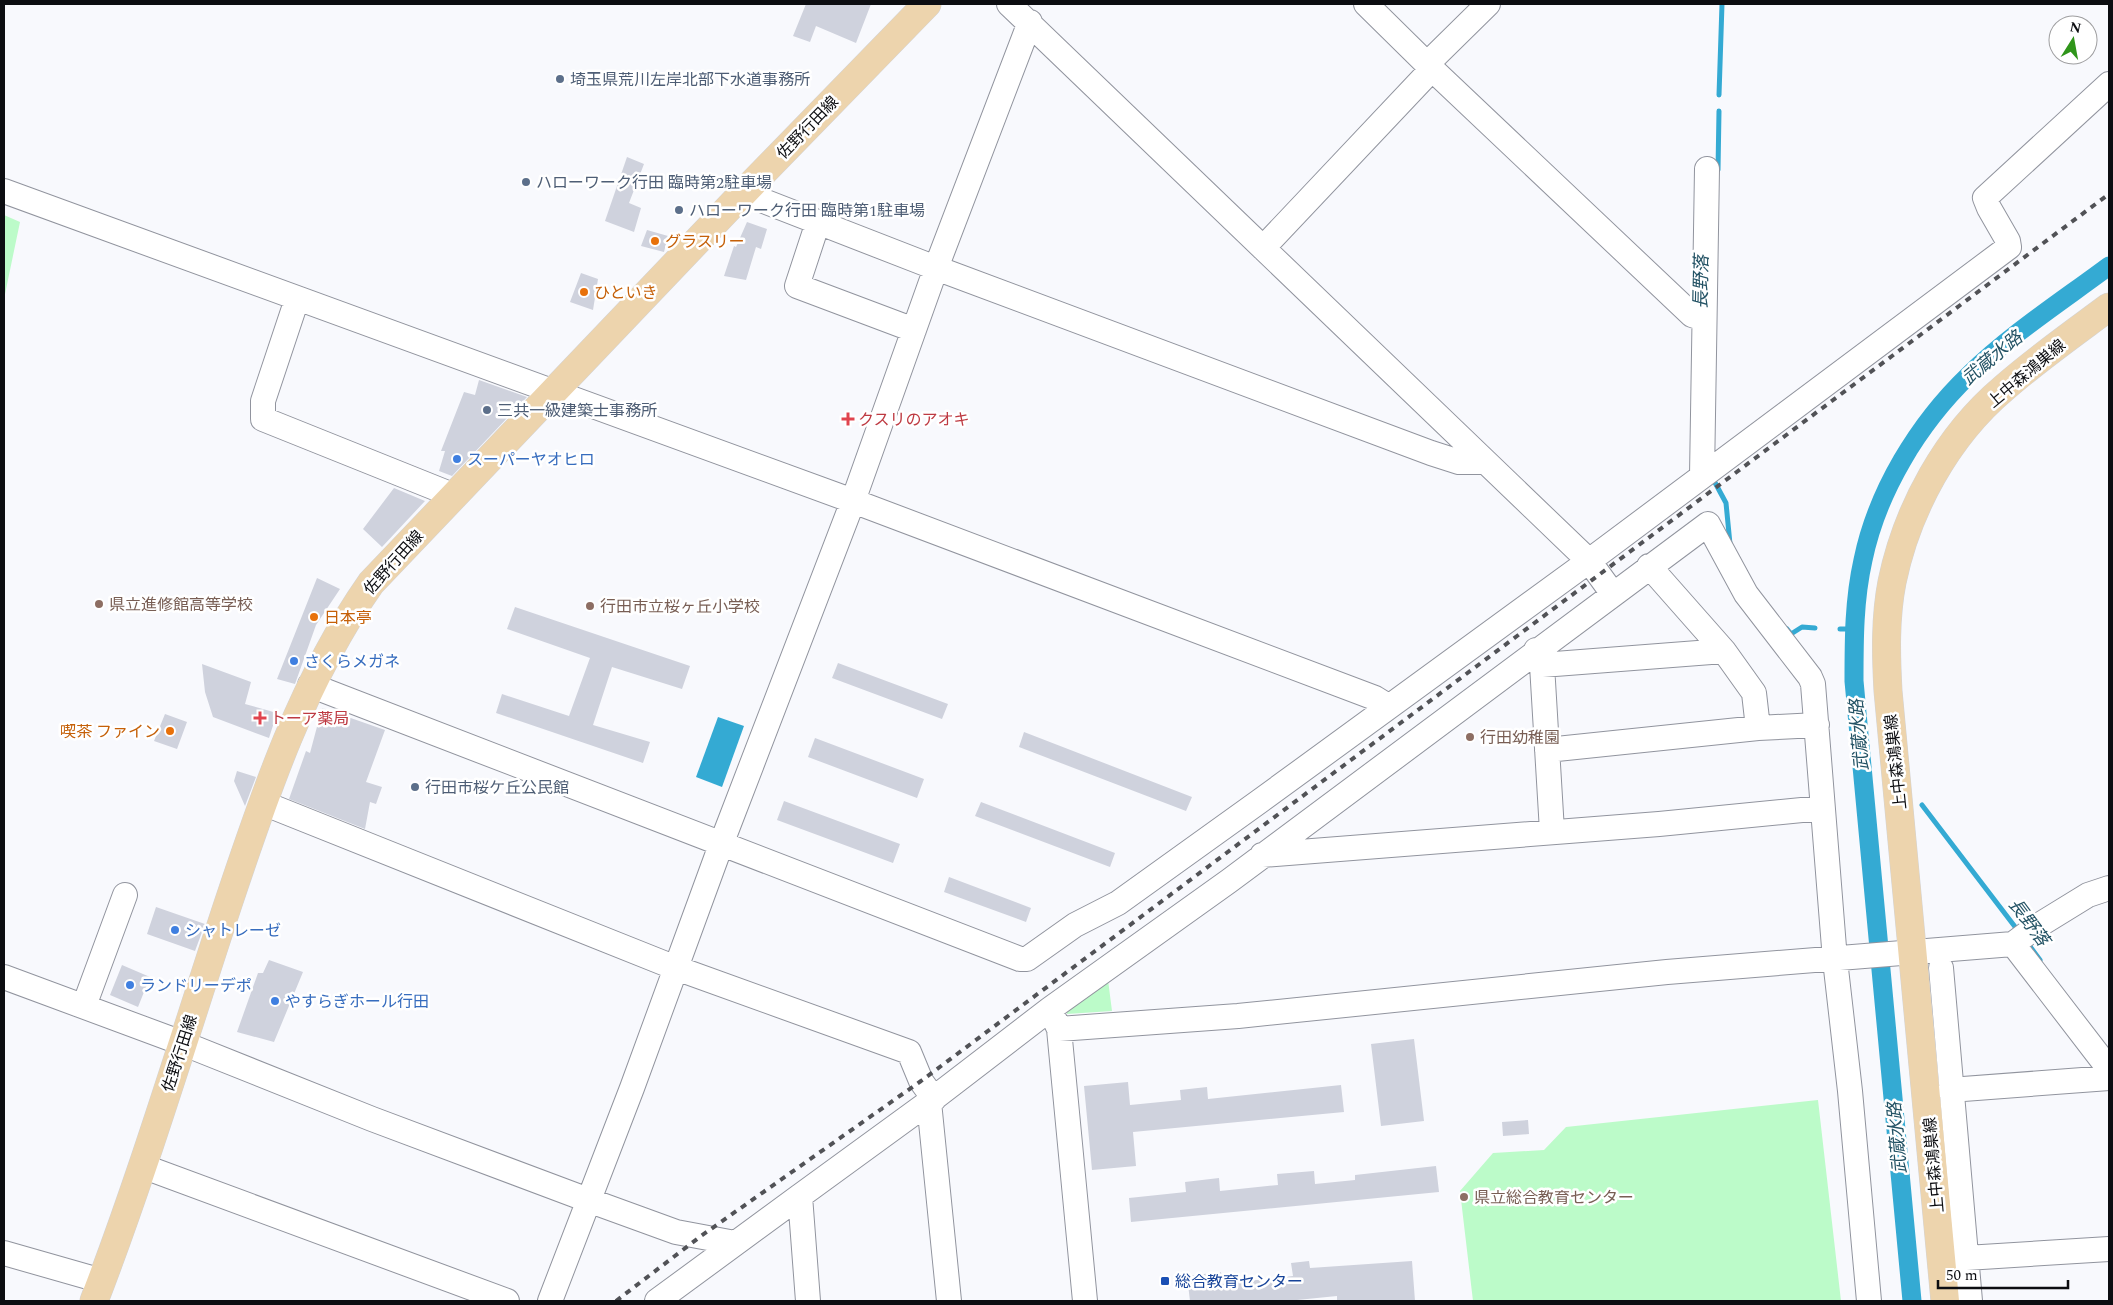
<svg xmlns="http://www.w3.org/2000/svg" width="2113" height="1305" font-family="Spectral,'Noto Sans JP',serif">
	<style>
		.green { fill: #bcfbc9 }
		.water { fill: #34aad3 }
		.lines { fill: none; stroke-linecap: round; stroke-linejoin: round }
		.stream { stroke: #34aad3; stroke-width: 5 }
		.canal { stroke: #34aad3; stroke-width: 19 }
		.building { fill: #cfd2dd }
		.minor-casing { stroke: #91949e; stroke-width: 26 }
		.major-casing { stroke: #d3d3d4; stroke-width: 29 }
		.minor { stroke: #fff; stroke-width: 24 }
		.major { stroke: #edd4ad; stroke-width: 28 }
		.rail { stroke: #515256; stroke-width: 4; stroke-dasharray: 6 6; stroke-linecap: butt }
		.service-dot { fill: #5c6f8a; stroke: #fff; stroke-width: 2 }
		.food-dot { fill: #e8710a; stroke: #fff; stroke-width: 2 }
		.health-dot { fill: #e0444e; stroke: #fff; stroke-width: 2 }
		.shop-dot { fill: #3f7fe0; stroke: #fff; stroke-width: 2 }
		.education-dot { fill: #8d6e63; stroke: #fff; stroke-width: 2 }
		.transit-dot { fill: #1a4fb4; stroke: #fff; stroke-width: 2 }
		.labels { text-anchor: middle; stroke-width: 5; stroke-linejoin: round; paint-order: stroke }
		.service-label { font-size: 16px; fill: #4e5e75; stroke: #fff; text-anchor: start }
		.street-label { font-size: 16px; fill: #0c0d11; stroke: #fff }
		.food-label { font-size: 16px; fill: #c56008; stroke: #fff; text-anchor: start }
		.health-label { font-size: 16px; fill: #be3a42; stroke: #fff; text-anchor: start }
		.shop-label { font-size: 16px; fill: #366cbe; stroke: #fff; text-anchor: start }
		.education-label { font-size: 16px; fill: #785e54; stroke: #fff; text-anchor: start }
		.transit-label { font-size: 16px; fill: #164399; stroke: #fff; text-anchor: start }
		.water-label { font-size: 18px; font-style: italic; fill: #245365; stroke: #fff }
	</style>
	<rect width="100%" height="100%" fill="#f8f9fd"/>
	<path class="green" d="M4,215L20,222L4,299Z
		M1107,972L1112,1011L1067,1014L1065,1003Z
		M1818,1100L1841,1301H1473L1460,1191L1493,1153L1544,1150L1566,1127Z"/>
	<path class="water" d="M718,717L744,726L722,787L696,777Z"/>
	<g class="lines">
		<path class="stream" d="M1719,95L1722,4
			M1718,170L1719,111
			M1712,477L1726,503L1730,544
			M1787,629L1791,634L1802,627L1815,628
			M1840,629H1854
			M1922,805L2019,932
			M2026,941L2040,960"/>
		<path class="canal" d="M1912,1301L1854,681C1854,640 1854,600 1863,560C1877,492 1918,424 1969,375C2011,334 2062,301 2109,266"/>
	</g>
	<path class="building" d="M806,4H871L856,43L816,26L810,42L793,36Z
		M627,157L644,164L629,203L641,208L634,232L605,221Z
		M747,222L767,229L761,249L756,247L746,280L724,276L734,246L736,247Z
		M647,230L668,236L664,252L641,246Z
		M581,273L598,279L593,310L570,302Z
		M479,380L527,397L452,476L439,471L445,451H441L464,392L475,395Z
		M394,488L425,501L382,547L363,529Z
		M317,578L340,589L316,625L295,684L277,679Z
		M515,607L690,666L682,689L612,667L593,725L650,742L643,763L496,713L502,694L569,716L590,658L507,629Z
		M838,663L948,704L942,719L832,678Z
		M202,664L251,682L245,704L277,713L269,738L213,717L205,692Z
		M322,708L385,730L366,782L382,787L376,804L370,802L365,829L289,799L306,751L310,753Z
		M165,714L187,722L177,749L154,741Z
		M1024,732L1192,797L1186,811L1019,747Z
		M815,738L924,779L917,798L808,757Z
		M237,771L256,777L245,806L234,781Z
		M784,801L900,844L893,863L777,820Z
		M981,802L1115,853L1110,867L975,816Z
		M949,877L1031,908L1026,922L944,892Z
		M156,907L205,924L195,951L147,934Z
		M269,960L303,972L274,1042L237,1032L258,973H263Z
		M122,965L150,977L138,1007L110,995Z
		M1414,1039L1424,1121L1381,1126L1371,1044Z
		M1128,1082L1130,1105L1181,1100L1180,1090L1207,1087L1208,1099L1341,1085L1344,1112L1133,1132L1136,1166L1092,1170L1084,1086Z
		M1528,1120L1529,1134L1503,1136L1502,1122Z
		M1436,1166L1439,1192L1131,1222L1129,1198L1186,1192L1185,1182L1219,1178L1220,1191L1278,1185L1277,1174L1314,1171L1315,1184L1355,1180V1175Z
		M1309,1261L1310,1268L1412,1261L1415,1301H1337V1296L1287,1301H1190L1187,1276L1221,1272L1222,1284L1293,1276L1291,1263Z"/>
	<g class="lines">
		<g class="minor-casing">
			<path id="minor" d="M1009,4L1589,561L1613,594
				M1366,4L1432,69L1692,315L1704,319
				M1030,22L936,268L1431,453L1459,462H1483
				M1427,64L1488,4
				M4,191L853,501L1375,698L1388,706
				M818,222L797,286L914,330
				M1263,248L1432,69
				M297,299L263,401V419L455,496
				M1702,476L1707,169
				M1649,566L1724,651L1754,693L1758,728
				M1536,650L1542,665L1552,831
				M1542,665L1724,651
				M310,685L1020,959H1027L1075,925L1118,903L1260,801L1589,561L2009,247L2008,241L1989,208L1985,198L2109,84
				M1547,750L1758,728L1817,725
				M263,803L676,968L909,1052L921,1081L934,1099
				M1262,855L1659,824L1822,808
				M2013,944L2036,927L2088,895L2109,888
				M1941,968L1970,1301
				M4,977L182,1043L372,1119L588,1200L676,1232L735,1243
				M84,1006L125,895
				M1053,1016L1059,1029L1085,1301
				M1059,1029L1238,1016L1667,972L2013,944L2109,1069
				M1950,1090L2109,1078
				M929,1102L949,1301
				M142,1166L507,1301
				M4,1253L102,1281
				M1966,1258L2109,1249
				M550,1301L632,1088L722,842L853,501L936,268L743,193
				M657,1301L800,1196
				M808,1301L800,1196L929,1102L1050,1009L1229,881L1708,524L1746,594L1810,677L1813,684L1835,960L1850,1091L1869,1301"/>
		</g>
		<g class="major-casing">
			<path id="major" d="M94,1301C144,1171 184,1037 228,904C265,793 303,680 371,583L743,193L927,4
				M1945,1301L1888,691C1886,655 1885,618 1892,582C1907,509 1947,436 2004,388C2037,359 2074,333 2109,307"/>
		</g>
		<use href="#minor" class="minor"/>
		<use href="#major" class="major"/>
		<path class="rail" d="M616,1301L701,1236L921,1081L2109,194"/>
	</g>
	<g class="service-dot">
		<circle cx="560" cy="79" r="5"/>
		<circle cx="526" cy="182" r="5"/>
		<circle cx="679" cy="210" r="5"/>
		<circle cx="487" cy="410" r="5"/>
		<circle cx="415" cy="787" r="5"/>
	</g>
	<g class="food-dot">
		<circle cx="655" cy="241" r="5"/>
		<circle cx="584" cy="292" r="5"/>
		<circle cx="314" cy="617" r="5"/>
		<circle cx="170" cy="731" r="5"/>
	</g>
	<g class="health-dot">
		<path d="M845.5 411.5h5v5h5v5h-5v5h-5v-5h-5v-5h5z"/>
		<path d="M257.5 710.5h5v5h5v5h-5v5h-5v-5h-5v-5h5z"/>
	</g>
	<g class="shop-dot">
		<circle cx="457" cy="459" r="5"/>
		<circle cx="294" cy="661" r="5"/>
		<circle cx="175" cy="930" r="5"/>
		<circle cx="130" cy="985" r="5"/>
		<circle cx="275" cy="1001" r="5"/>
	</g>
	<g class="education-dot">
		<circle cx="99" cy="604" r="5"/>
		<circle cx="590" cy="606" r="5"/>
		<circle cx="1470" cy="737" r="5"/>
		<circle cx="1464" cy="1197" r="5"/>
	</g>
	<rect class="transit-dot" x="1160" y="1276" width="10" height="10" rx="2.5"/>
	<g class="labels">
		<g class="service-label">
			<text x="570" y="85">埼玉県荒川左岸北部下水道事務所</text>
			<text x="536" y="188">ハローワーク行田 臨時第2駐車場</text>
			<text x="689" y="216">ハローワーク行田 臨時第1駐車場</text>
			<text x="497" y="416">三共一級建築士事務所</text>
			<text x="425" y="793">行田市桜ケ丘公民館</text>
		</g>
		<g class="street-label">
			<text transform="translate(807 127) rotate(-46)" y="6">佐野行田線</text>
			<text transform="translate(2026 373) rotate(-40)" y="6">上中森鴻巣線</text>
			<text transform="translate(393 562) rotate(-48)" y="6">佐野行田線</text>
			<text transform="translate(1895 762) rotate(-96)" y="6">上中森鴻巣線</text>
			<text transform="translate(179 1053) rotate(-72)" y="6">佐野行田線</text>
			<text transform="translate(1933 1165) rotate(-95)" y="6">上中森鴻巣線</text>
		</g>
		<g class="food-label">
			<text x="665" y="247">グラスリー</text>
			<text x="594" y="298">ひといき</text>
			<text x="324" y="623">日本亭</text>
			<text x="160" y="737" text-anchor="end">喫茶 ファイン</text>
		</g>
		<g class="health-label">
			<text x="858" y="425">クスリのアオキ</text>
			<text x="270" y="724">トーア薬局</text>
		</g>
		<g class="shop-label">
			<text x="467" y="465">スーパーヤオヒロ</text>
			<text x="304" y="667">さくらメガネ</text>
			<text x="185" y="936">シャトレーゼ</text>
			<text x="140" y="991">ランドリーデポ</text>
			<text x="285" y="1007">やすらぎホール行田</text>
		</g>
		<g class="education-label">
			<text x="109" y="610">県立進修館高等学校</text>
			<text x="600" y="612">行田市立桜ヶ丘小学校</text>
			<text x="1480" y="743">行田幼稚園</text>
			<text x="1474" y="1203">県立総合教育センター</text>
		</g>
		<g class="transit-label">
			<text x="1175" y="1287">総合教育センター</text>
		</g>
		<g class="water-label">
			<text transform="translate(1701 282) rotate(-89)" y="6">長野落</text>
			<text transform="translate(1992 358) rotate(-40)" y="6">武蔵水路</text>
			<text transform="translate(1859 735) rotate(-95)" y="6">武蔵水路</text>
			<text transform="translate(2029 922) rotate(53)" y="6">長野落</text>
			<text transform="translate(1897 1138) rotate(-95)" y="6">武蔵水路</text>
		</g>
	</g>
	<rect width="2113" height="1305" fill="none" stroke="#0c0d11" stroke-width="10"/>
	<g transform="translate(2073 40) rotate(11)"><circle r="24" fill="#ffffff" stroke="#9e9ea0"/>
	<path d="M0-4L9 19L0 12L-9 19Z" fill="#2f951a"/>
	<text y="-8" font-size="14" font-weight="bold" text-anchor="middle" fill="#0c0d11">N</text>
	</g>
	<path d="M1938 1280v8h130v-8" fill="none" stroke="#0c0d11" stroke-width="2.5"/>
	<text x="1946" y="1280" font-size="15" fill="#0c0d11" stroke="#ffffff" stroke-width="4" paint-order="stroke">50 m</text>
</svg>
